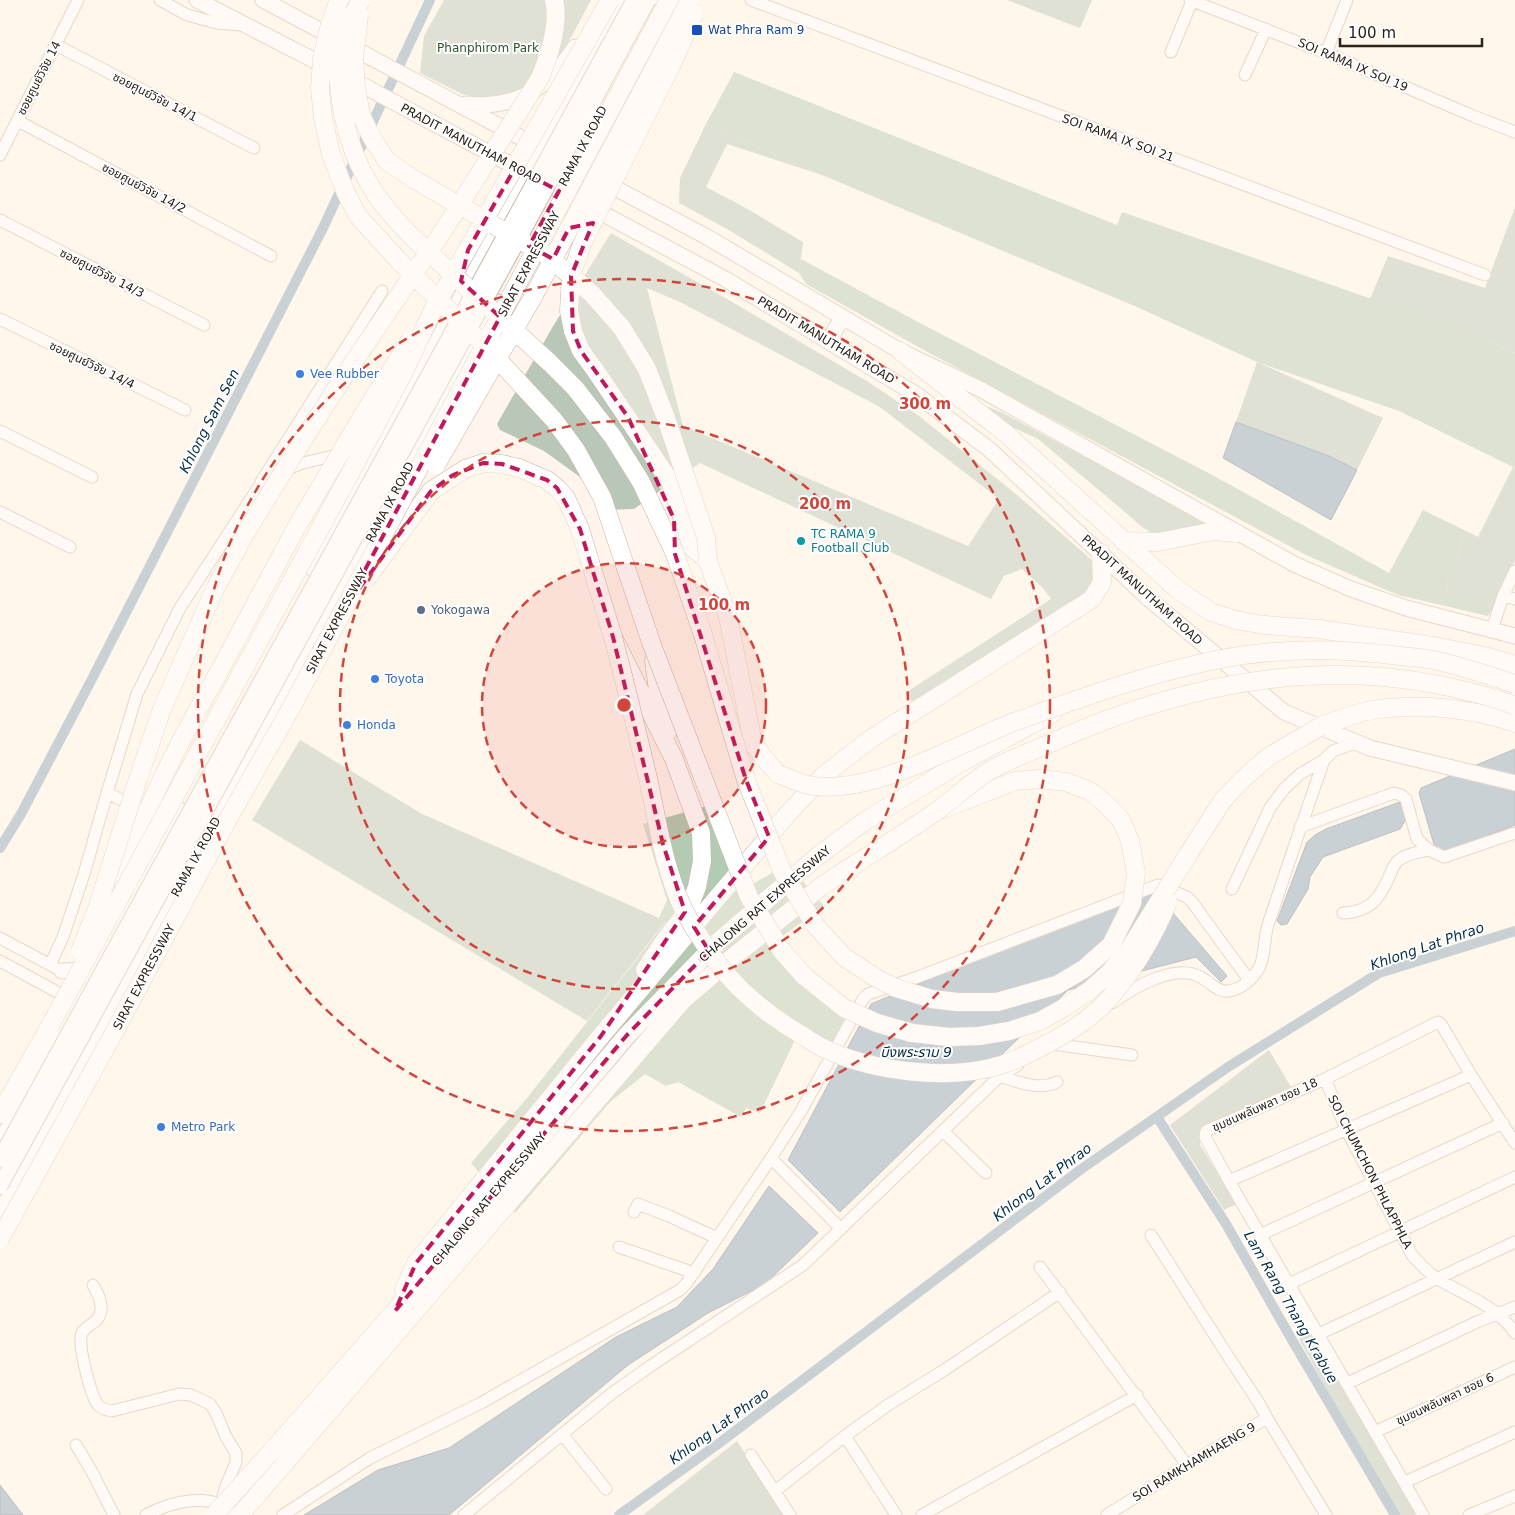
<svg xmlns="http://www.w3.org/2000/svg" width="1515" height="1515" font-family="'DejaVu Sans','Noto Sans Thai',sans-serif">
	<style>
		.green { fill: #b9c7b8; fill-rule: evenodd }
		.forest { fill: #b3cbb2 }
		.water { fill: #88a5b9; stroke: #6c7e89 }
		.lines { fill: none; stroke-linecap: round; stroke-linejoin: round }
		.canal { stroke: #88a5b9; stroke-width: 10 }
		.minor-casing { stroke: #cbb39e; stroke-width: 13 }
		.major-casing { stroke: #cbb39e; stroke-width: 17 }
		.highway-casing { stroke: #cbb39e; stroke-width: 19 }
		.minor { stroke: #fff; stroke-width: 11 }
		.major { stroke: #fff; stroke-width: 15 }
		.highway { stroke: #fff; stroke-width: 18 }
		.major-bridge-casing { stroke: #cbb39e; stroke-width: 17; stroke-linecap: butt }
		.highway-bridge-casing { stroke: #cbb39e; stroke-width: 19; stroke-linecap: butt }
		.major-bridge { stroke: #fff; stroke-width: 15 }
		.highway-bridge { stroke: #fff; stroke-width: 18 }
		.marked { fill: none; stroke: #c2185b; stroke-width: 4; stroke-dasharray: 10 6; stroke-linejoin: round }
		.ring { fill: none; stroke: #d3453b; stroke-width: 2.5; stroke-dasharray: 9 6 }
		.transit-dot { fill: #1a4fb4; stroke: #fff; stroke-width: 2 }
		.shop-dot { fill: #3f7fe0; stroke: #fff; stroke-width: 2 }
		.culture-dot { fill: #0f9aa8; stroke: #fff; stroke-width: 2 }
		.service-dot { fill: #5c6f8a; stroke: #fff; stroke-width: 2 }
		.labels { text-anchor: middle; stroke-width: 4; stroke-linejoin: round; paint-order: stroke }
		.transit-label { font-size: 12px; fill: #164399; stroke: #fff; text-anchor: start }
		.park-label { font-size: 12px; fill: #2d522e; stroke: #fff }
		.street-label { font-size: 12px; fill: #2b221a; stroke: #fff }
		.shop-label { font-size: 12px; fill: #366cbe; stroke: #fff; text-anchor: start }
		.culture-label { font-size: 12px; fill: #0d838f; stroke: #fff; text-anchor: start }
		.service-label { font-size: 12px; fill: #4e5e75; stroke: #fff; text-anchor: start }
		.water-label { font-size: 14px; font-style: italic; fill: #063045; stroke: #fff }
		.centre { fill: #d3453b; stroke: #fff; stroke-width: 2.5 }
		.ring-label { font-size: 15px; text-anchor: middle; font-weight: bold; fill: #d3453b; stroke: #fff; stroke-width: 4; stroke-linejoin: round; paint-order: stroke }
	</style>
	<rect width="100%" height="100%" fill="#fff5ec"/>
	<path class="green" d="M444,0H591L561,56L530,84L517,92L500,98H479L462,94L420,73L424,36Z
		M1007,0H1092L1080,28Z
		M706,124L822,175L727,144L706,187L744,207L803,242L799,273L727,229L679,203L680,178Z
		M1515,207V353L1478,336L1370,299L1388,256L1485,288Z
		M611,233L734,303L870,383L919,416L1017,495L1093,561L1096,573L1085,598L914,704L905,693L1051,599L1043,588L1022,569L1004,576L991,599L700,463L634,509L603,510L580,477L544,451L500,430L497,424L552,328ZM647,288L680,302L880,407L999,499L968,546L683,426Z
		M1257,362L1383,418L1357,470L1329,456L1236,422Z
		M981,404L1001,412L1208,523C1173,536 1161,547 1131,517L1038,439L1010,426Z
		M1513,467L1515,468V560L1493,608L1446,596L1448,578L1466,531L1478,537Z
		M300,740L422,814L666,921L587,1021L252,820Z
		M1269,1050L1291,1087L1206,1128L1200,1134V1145L1237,1204L1224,1210L1170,1125Z
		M1313,1331L1419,1515H1400L1382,1489L1299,1339Z
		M737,1441L784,1515H643Z"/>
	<path class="forest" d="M734,72L1117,225L1122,212L1478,336L1515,353V468L1399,411L1257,362L1137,307L822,175L706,124Z
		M801,259L916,321L1216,477L1389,573L1423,510L1466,531L1448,578L1446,595L1493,608L1488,616L1398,595L1306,555L922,349L806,284L799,273Z
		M707,806L740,891L788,864L824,906L773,943L849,1015L826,1058L795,1040L760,1113L746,1108L741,1117L678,1082L666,1086L645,1074L610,1102L515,1213L471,1163L527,1098L666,922L659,918L667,900L643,824Z"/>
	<path class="water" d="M1236,422L1329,456L1357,470L1331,520L1223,458Z
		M1515,749V825L1444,852L1435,848L1419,793L1421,788Z
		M1400,802L1407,818L1400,829L1323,857L1310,877L1308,889L1287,924L1281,925L1277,921L1307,842L1315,835L1326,829Z
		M1154,891L1227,976L1221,982L1196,957L1068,990L840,1212L788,1160L871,1004L937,976Z
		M769,1186L818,1233L765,1284L708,1313L628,1365L449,1515H304L378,1470L449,1448L616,1337L677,1307L713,1269Z
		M0,1485L23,1515H0Z"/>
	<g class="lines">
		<path class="canal" d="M0,848L21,814L93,677L322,230L430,0
			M1157,1117L1226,1224L1292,1340L1395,1515
			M619,1515L718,1444L1080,1170L1228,1067L1379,973L1515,931"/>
		<g class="minor-casing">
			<path id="minor" d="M160,0L187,15L217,23L241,25
				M751,0L1485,275
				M1190,0L1326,53L1473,116L1515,132
				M56,45L254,148
				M1171,52L1192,1
				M1326,53L1347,0
				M1245,75L1266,29
				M18,121L271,256
				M0,155L78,0
				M0,220L204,325
				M0,319L185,410
				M0,431L92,477
				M261,482L382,291
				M0,512L70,547
				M1503,596L1515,599
				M1492,630L1503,596L1515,571
				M107,793L147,812
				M1300,827L1394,793L1401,795L1406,799L1417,839L1429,850L1444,857L1515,833
				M1232,889L1270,808L1284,789L1300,774L1324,760
				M1343,913C1369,912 1379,900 1389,877C1392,871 1393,864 1399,860C1406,854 1419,852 1429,850
				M0,938L56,968
				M0,961L70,999
				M50,965L63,937L84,874L107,793L137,694L180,608L258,488L280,472L303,463L341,454
				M1112,1003C1134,987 1176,962 1202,978C1210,982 1218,993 1229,991C1242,989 1254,978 1260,966C1265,955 1264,937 1268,925C1286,870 1305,815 1324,760L1333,751L1355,743
				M1053,1044L1132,1055
				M1000,1076C1018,1082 1039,1091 1057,1082
				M1325,1079L1347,1131L1412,1255C1420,1264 1428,1273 1438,1279C1466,1296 1496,1305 1515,1333
				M943,1131L986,1173
				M771,1158L841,1229
				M1229,1181L1471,1075
				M634,1212L638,1204L669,1216L717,1238
				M1260,1235L1503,1123
				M619,1247L694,1273
				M1040,1267L1187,1465
				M1289,1284L1515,1177
				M93,1285C97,1292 102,1301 101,1310C100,1323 87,1324 82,1333C77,1344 91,1396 98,1405C102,1409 107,1410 112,1411L179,1394L191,1395L210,1404L216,1413L226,1437L236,1453V1462L226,1486L221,1503
				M1319,1334L1515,1242
				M1348,1383L1479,1321L1515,1307
				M1267,1418L1326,1515
				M1375,1432L1515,1367
				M562,1434L606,1489
				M845,1436L896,1515
				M76,1445L91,1470L114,1515
				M751,1455L790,1515
				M1405,1482L1515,1432
				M775,1491L845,1436L888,1405L946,1369L1060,1292
				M146,1515C170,1502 214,1490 234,1515
				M283,1515L370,1458L481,1403L680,1290L686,1284L771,1158L801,1111L863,999L868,994L918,977L1158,885L1187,897L1192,902L1249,980
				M464,1515L611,1394L652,1365L803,1265L1000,1076L1018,1065
				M922,1515L1137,1395
				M1107,1515L1187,1465L1267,1418L1259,1403L1226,1353L1151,1235
				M1423,1515L1229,1181L1205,1137L1206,1131L1325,1079L1438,1022L1441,1024L1471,1075L1515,1143
				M1469,1515L1515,1496"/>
		</g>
		<g class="major-casing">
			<path id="major" d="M197,0L362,85L727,280L917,395L989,449L1149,599L1284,712L1370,748L1515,783
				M263,0L707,237L900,351L980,389L1294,564L1351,589L1406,608L1515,636
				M466,104C517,109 547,89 575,47
				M602,162L605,140L643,68
				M832,344C833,332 835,326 845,319
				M314,570L621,0
				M62,971L91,970
				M0,1143L182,811
				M0,1213L365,548L498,302"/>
		</g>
		<g class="highway-casing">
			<path id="highway" d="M900,351L1004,432L1177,589L1211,612L1236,620L1264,625L1319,629L1439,647L1489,657L1515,665
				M595,370L670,481L692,547L708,561L728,617L753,743L763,757L778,774
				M1123,541L1158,542L1214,531L1236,533
				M367,578L431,491L465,469L483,463L502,464L519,468L547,480L557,488L566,498L580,529L613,637L674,759L701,833L702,861L697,887L690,905L679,922L665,940L645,970
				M654,661L658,690L668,731
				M1321,726C1338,720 1355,713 1373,710C1419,703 1472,708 1515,723
				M943,809L1015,781
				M1189,853L1223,800
				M123,882C130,859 138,836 147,813C167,764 194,717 220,670
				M108,946L117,910
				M0,1114L49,1028
				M404,1290L416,1263L601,1036L786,816L824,775L872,738L1092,599L1102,582L1101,553
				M270,1453L395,1311L627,1035L719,941L819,855L865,821L960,763L1053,713
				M240,1515L683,1000L733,957L823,885"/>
		</g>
		<use href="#minor" class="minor"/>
		<use href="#major" class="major"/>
		<use href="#highway" class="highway"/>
		<g class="major-bridge-casing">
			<path id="major-bridge" d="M0,1159L634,0
				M0,1186L535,209L648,0"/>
		</g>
		<g class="highway-bridge-casing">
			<path id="highway-bridge" d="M339,0L330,24L322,59L320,88L323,118L331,154L345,191L358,216L400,262L489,350L554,420L576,450L602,497L652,645L749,897L782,951L804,976L844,1008L877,1023L912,1033L949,1037L979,1036L1009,1031L1040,1021L1065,1007L1090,990L1108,974L1127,953L1189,853
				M361,0C356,9 350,18 346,27C328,77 346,150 375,193C385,209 399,223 412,237L550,363L575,388L613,437L641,482L675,554L703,635L746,780L782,871L815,925L844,957L876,978L896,988L932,999L957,1002H997L1057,985L1084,969L1111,945L1132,903L1136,873L1130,841L1121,820L1106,804L1090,791L1066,782L1040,779L1015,781
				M359,15L354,59L356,87L361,115L372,138L387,161L415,180L546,255L592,294L622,328L647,369L666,418L706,538L708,561
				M595,370L581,351L573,331L569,311L571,276L582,244L673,62L694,14
				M436,465L533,297L690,0
				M613,637C625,682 636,728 647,774C657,817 663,865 682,906C688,919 697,933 705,945C728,982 763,1012 800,1034C808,1039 815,1044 823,1048C873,1072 949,1081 1001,1065C1017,1060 1032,1052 1047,1044C1066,1034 1087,1021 1103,1005C1129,979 1154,936 1168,902
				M220,670L296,528L367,408L411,339
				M778,774C787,777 795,781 804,784C867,800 956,744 1014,722C1080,698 1147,674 1216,660C1275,648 1340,648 1400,656C1411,657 1423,658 1434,660C1461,666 1488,675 1515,684
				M1223,800L1244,778L1268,757L1321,726
				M823,885C860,860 900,837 937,811C955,798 972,781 991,770C1008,760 1028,753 1046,745C1169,689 1304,658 1439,685C1464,690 1491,696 1515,706
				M80,951L97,909L138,779L162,709L215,589L245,534L296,451L348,370L441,234L540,78C549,56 560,24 554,0
				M49,1028L353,468L404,372L434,308L610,0
				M0,1239L116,1029L228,819L291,708L669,0
				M214,1515L270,1453"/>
		</g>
		<use href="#major-bridge" class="major-bridge"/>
		<use href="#highway-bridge" class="highway-bridge"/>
	</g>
	<path d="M0 0H1515V1515H0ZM515,168L559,191L529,246L553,259L569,228L593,223L571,276L573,331L581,351L628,417L674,519L675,554L746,780L769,837L694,927L709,951L627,1035L395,1311L416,1263L601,1036L685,912L663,844L613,637L580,529L557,488L547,480L502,464L483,463L453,475L431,491L344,609L500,317L461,281L468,250Z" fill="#fff5ec" fill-opacity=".55" fill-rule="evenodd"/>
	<path class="marked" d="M515,168L559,191L529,246L553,259L569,228L593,223L571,276L573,331L581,351L628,417L674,519L675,554L746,780L769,837L694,927L709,951L627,1035L395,1311L416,1263L601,1036L685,912L663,844L613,637L580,529L557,488L547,480L502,464L483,463L453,475L431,491L344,609L500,317L461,281L468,250Z"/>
	<circle cx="624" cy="705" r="142" fill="#d3453b" fill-opacity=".12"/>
	<g class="ring">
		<circle cx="624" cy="705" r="142"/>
		<circle cx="624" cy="705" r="284"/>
		<circle cx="624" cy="705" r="426"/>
	</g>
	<rect class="transit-dot" x="691" y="24" width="12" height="12" rx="2.5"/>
	<g class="shop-dot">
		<circle cx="300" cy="374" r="5"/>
		<circle cx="375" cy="679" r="5"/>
		<circle cx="347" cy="725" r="5"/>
		<circle cx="161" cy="1127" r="5"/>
	</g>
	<circle class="culture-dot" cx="801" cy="541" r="5"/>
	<circle class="service-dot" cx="421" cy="610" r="5"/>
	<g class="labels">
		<g class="transit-label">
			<text x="708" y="34">Wat Phra Ram 9</text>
		</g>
		<g class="park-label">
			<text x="488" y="52">Phanphirom Park</text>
		</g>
		<g class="street-label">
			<text transform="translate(1353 65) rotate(23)" y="4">SOI RAMA IX SOI 19</text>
			<text transform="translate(39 78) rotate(-63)" y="4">ซอยศูนย์วิจัย 14</text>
			<text transform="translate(155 97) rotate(27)" y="4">ซอยศูนย์วิจัย 14/1</text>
			<text transform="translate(1118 138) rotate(20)" y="4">SOI RAMA IX SOI 21</text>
			<text transform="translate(471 144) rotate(28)" y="4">PRADIT MANUTHAM ROAD</text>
			<text transform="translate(583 146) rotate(-62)" y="4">RAMA IX ROAD</text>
			<text transform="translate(144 188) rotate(28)" y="4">ซอยศูนย์วิจัย 14/2</text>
			<text transform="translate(529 264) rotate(-62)" y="4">SIRAT EXPRESSWAY</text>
			<text transform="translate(102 273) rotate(27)" y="4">ซอยศูนย์วิจัย 14/3</text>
			<text transform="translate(826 340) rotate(31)" y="4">PRADIT MANUTHAM ROAD</text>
			<text transform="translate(92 365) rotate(26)" y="4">ซอยศูนย์วิจัย 14/4</text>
			<text transform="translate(390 502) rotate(-62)" y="4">RAMA IX ROAD</text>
			<text transform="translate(1142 590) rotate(42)" y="4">PRADIT MANUTHAM ROAD</text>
			<text transform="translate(337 621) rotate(-62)" y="4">SIRAT EXPRESSWAY</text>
			<text transform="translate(196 857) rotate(-61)" y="4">RAMA IX ROAD</text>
			<text transform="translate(765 904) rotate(-41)" y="4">CHALONG RAT EXPRESSWAY</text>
			<text transform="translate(144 977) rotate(-62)" y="4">SIRAT EXPRESSWAY</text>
			<text transform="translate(1265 1105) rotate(-24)" y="4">ชุมชนพลับพลา ซอย 18</text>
			<text transform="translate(1370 1172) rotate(63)" y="4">SOI CHUMCHON PHLAPPHLA</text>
			<text transform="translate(489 1199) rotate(-50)" y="4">CHALONG RAT EXPRESSWAY</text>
			<text transform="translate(1445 1399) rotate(-25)" y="4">ชุมชนพลับพลา ซอย 6</text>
			<text transform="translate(1194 1462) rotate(-31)" y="4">SOI RAMKHAMHAENG 9</text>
		</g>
		<g class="shop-label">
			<text x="310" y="378">Vee Rubber</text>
			<text x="385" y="683">Toyota</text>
			<text x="357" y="729">Honda</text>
			<text x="171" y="1131">Metro Park</text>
		</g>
		<g class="culture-label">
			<text x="811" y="538">TC RAMA 9<tspan x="811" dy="14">Football Club</tspan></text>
		</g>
		<g class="service-label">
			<text x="431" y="614">Yokogawa</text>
		</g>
		<g class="water-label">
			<text transform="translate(209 421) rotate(-63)" y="5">Khlong Sam Sen</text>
			<text transform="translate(1427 946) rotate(-19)" y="5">Khlong Lat Phrao</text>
			<text x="916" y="1057">บึงพระราม 9</text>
			<text transform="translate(1042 1182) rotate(-37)" y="5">Khlong Lat Phrao</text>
			<text transform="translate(1291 1307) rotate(60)" y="5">Lam Rang Thang Krabue</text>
			<text transform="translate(719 1426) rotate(-36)" y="5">Khlong Lat Phrao</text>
		</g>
	</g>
	<circle cx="624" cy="705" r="8" class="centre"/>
	<g class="ring-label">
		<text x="925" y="409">300 m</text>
		<text x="825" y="509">200 m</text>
		<text x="724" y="610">100 m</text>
	</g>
	<path d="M1340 38v8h142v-8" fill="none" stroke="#2b221a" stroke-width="2.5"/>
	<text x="1348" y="38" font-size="15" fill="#2b221a" stroke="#ffffff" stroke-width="4" paint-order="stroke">100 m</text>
</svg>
